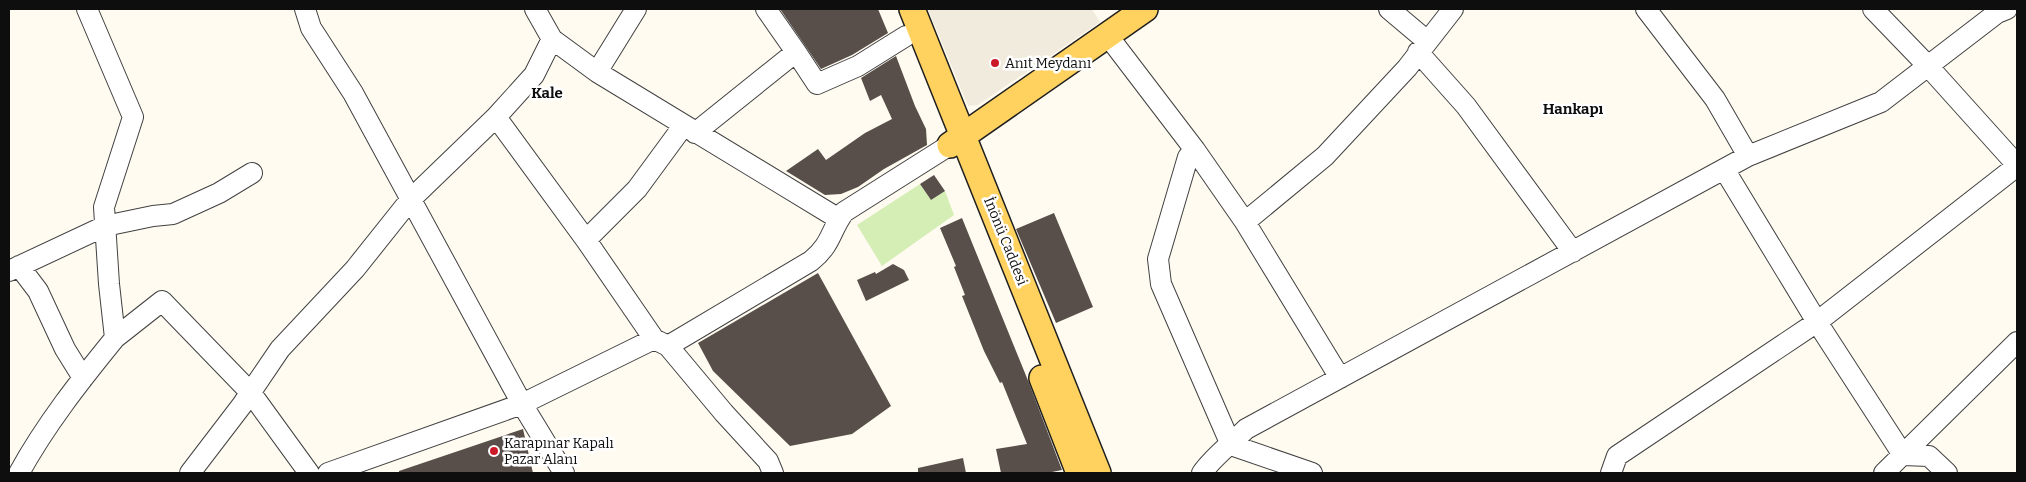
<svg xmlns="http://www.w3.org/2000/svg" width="2026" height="482" font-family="Bitter,serif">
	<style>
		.green { fill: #d4eeb5 }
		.plaza { fill: #f1ebdd }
		.building { fill: #584f4a }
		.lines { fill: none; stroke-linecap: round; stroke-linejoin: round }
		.minor-casing { stroke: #414141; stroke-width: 22 }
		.major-casing { stroke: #1f1f1f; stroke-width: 28 }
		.minor { stroke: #fff; stroke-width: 20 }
		.major { stroke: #ffd260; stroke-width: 25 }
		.poi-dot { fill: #cc1928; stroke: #fff; stroke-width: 2 }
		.labels { text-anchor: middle; stroke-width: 5; stroke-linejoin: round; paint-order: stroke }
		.poi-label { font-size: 14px; fill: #0e0e0e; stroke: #fff; text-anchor: start }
		.street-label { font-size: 14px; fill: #0e0e0e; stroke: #fff }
		.neighbourhood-label { font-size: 15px; font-weight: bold; fill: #0e0e0e; stroke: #fff }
	</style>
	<rect width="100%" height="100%" fill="#fffbf0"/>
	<path class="green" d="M920,184L931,200L945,191L954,215L882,266L857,225Z"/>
	<path class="plaza" d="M928,9H1092L1100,22L978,105L968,106Z"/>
	<path class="building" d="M780,9H878L888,33L852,55L821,69Z
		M896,56L915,106L926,129L927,145L884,169L858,187L841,194L825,195L786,171L818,149L826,160L865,133L892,119L881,95L870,101L861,78Z
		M934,175L945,191L931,200L920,184Z
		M1054,213L1093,307L1056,323L1016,229Z
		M962,218L1029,383L1062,470L1047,473H1001L996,449L1027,444L1002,382L1000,383L984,351L962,296L965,295L954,267L956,266L940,228Z
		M893,264L904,270L909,280L866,301L857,280L875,272L876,274Z
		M818,273L891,406L852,434L790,446L713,371L698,343Z
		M523,429L533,473H399V471Z
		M963,458L966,473H918V468Z"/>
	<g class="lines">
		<g class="minor-casing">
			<path id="minor" d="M305,9L311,28L353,93L522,404L564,473
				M535,9L552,39L597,72L839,219
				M766,9L796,52
				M1389,9L1427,41
				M1646,9L1715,99L1748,156
				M1873,9L1927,65L2017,165
				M1108,36L1195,150L1188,157L1158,259L1161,284L1231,445L1312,473
				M1418,52L1466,106L1573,252
				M597,72L636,9
				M496,117L586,240L654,339
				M695,133L796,52L817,84L858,66L906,36
				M1195,150L1245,222L1340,378
				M1724,169L1817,322L1903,455L1929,456L1947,473
				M1245,222L1325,156L1407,68L1453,9
				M586,240L637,189L684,125
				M19,266L38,291L65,349L83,378
				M9,271L105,226L153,216L173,214L219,193L252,173
				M115,338L162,301L251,393L309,473
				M668,346L724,413L768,461L773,473
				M19,473C46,424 80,381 115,338L109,284L104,207L133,117L87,9
				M190,473L242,405L280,349L355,269L410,200L496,117L534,75L552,39
				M328,473L522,404L654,339L668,346L811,261C832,244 830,231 844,212L950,145
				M1202,473C1214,456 1231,444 1246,429L1748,156L1881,102L1997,13L2007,9
				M1611,473L1617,456L1817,322L2017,166
				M1884,473L2017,342"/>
		</g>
		<g class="major-casing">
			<path id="major" d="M912,9L1098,473
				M950,145L1145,9
				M1042,378L1079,473"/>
		</g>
		<use href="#minor" class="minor"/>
		<use href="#major" class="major"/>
	</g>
	<g class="poi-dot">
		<circle cx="995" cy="63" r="5"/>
		<circle cx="494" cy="451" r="5"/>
	</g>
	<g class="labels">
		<g class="poi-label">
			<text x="1005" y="68">Anıt Meydanı</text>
			<text x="504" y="448">Karapınar Kapalı<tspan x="504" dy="16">Pazar Alanı</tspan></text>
		</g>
		<g class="street-label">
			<text transform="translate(1006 241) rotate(68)" y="5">İnönü Caddesi</text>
		</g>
		<g class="neighbourhood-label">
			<text x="547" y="98">Kale</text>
			<text x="1573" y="114">Hankapı</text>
		</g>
	</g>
	<rect width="2026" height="482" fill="none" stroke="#0e0e0e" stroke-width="20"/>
</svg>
